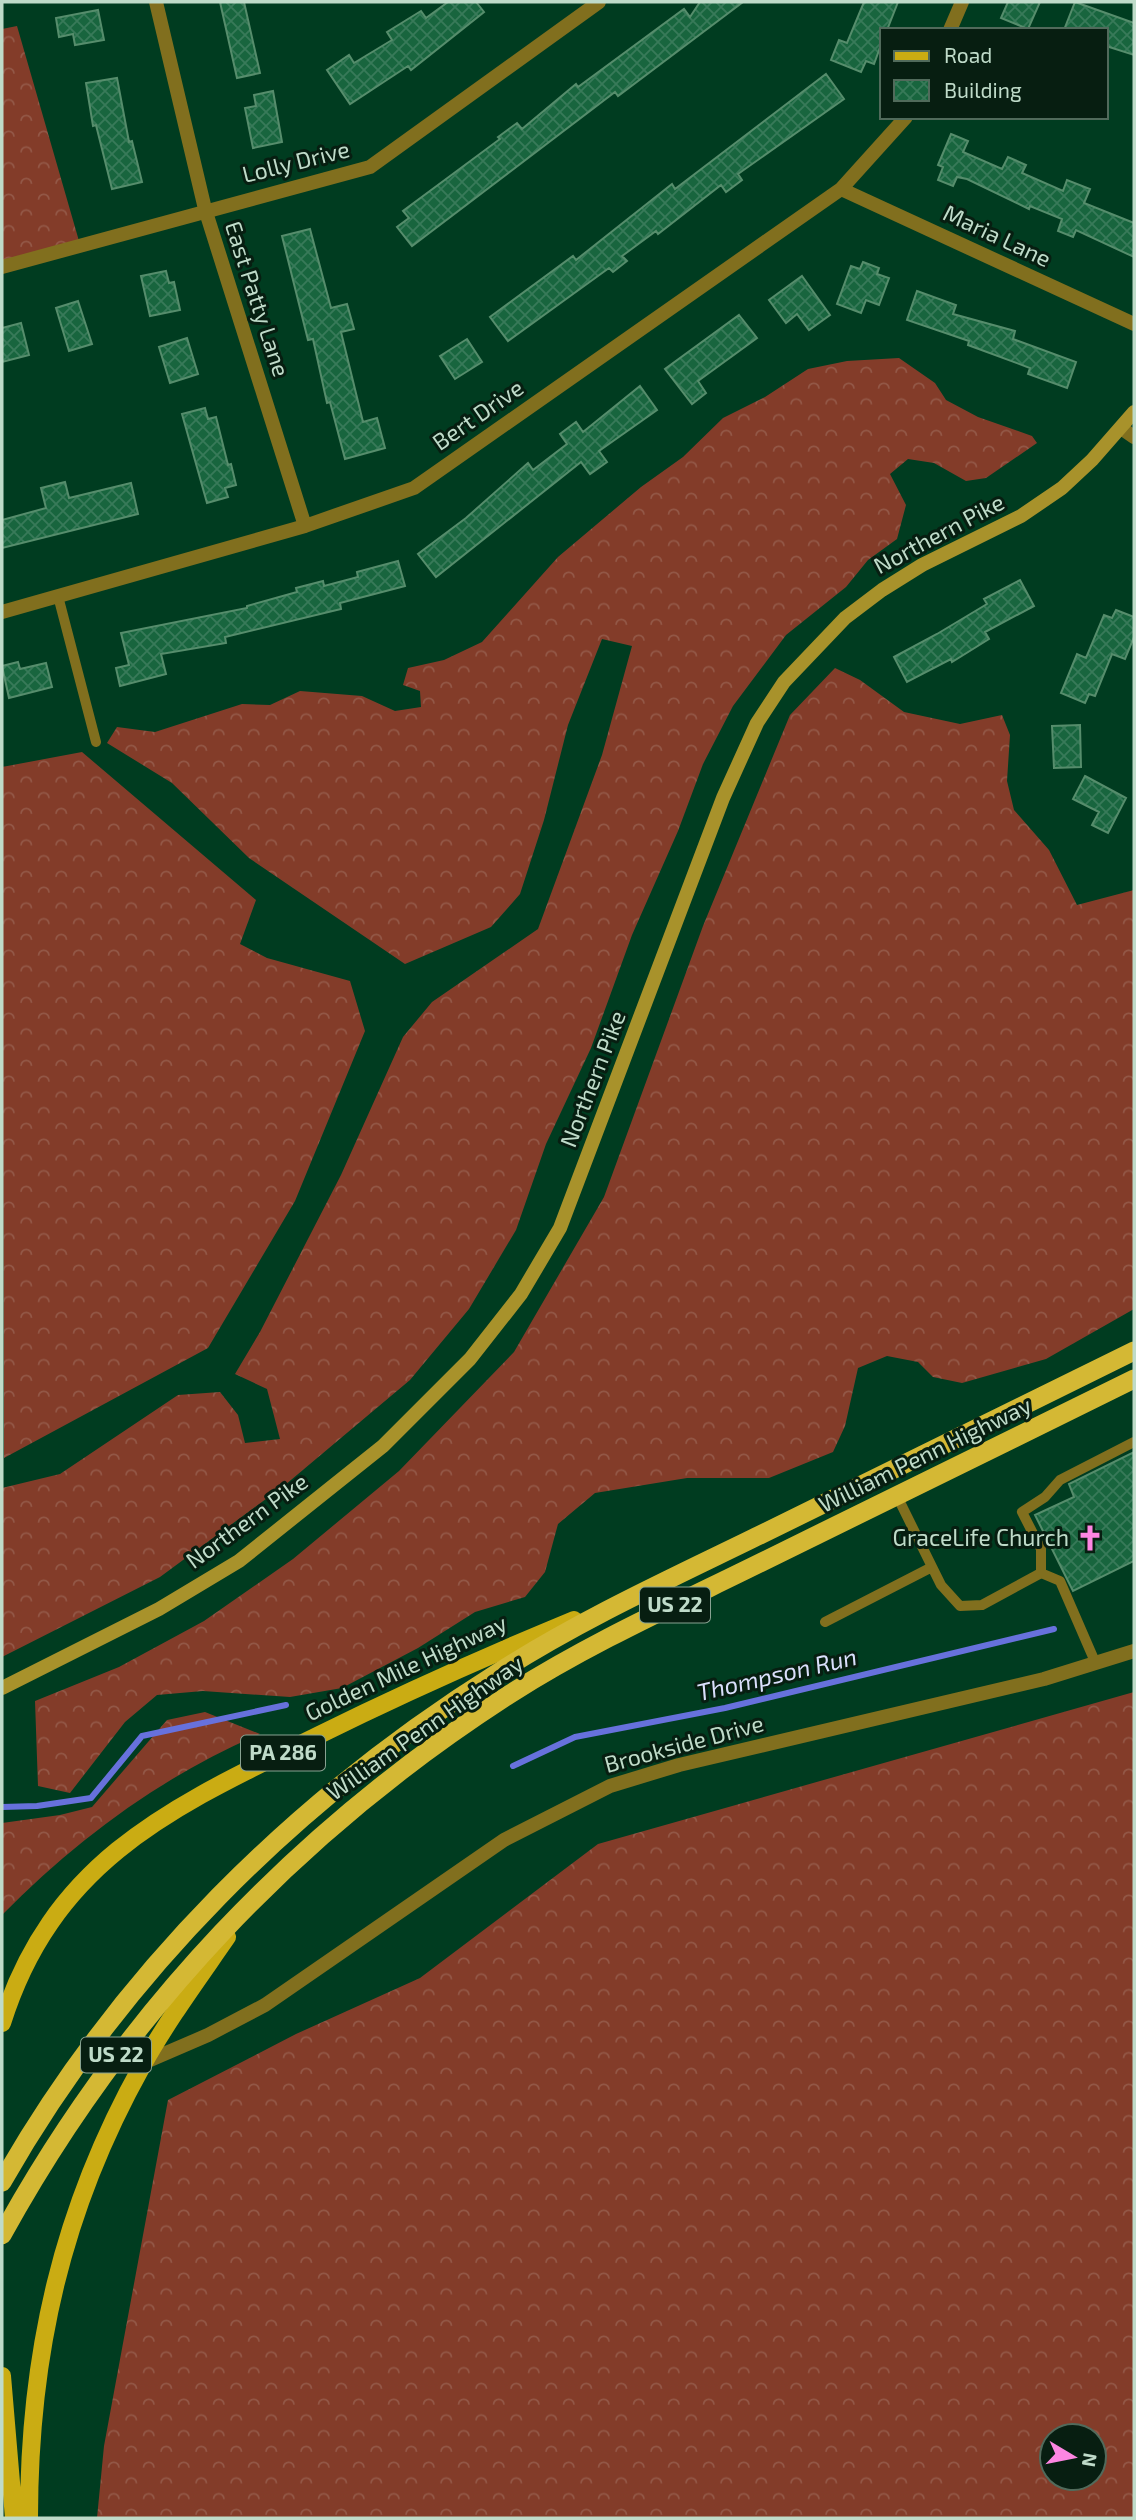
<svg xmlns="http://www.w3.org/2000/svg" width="1136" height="2520" font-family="'Exo 2',sans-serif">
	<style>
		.forest { fill: url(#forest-crowns); fill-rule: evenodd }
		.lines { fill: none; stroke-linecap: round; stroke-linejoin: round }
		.stream { stroke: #6771dc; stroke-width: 6 }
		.building { fill: url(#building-cross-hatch); stroke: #568d6c; stroke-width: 2 }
		.service { stroke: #816f1e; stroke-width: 10 }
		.minor { stroke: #816f1e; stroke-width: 14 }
		.secondary { stroke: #a8922b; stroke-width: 14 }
		.primary { stroke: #caac13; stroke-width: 18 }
		.trunk { stroke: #d4b834; stroke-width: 19 }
		.labels { text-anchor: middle; stroke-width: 6; stroke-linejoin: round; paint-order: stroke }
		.shield { fill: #071e11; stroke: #88a292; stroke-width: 2 }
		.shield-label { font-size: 21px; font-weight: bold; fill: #bfdbc9 }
		.street-label { font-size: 23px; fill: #bfdbc9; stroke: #071e11 }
		.poi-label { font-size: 23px; fill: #bfdbc9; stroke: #071e11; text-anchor: end }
		.water-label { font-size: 24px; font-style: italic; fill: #dadffb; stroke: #071e11 }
	</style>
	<defs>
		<pattern id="forest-crowns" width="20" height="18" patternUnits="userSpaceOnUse" patternTransform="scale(1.75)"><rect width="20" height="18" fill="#833c29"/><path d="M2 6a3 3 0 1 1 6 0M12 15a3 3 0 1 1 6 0" fill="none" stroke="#935847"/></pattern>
		<pattern id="building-cross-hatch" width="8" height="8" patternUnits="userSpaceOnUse" patternTransform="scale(1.75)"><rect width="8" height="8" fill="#18653e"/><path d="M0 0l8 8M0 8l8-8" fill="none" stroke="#387a59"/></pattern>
	</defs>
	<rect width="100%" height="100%" fill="#003c20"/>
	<path class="forest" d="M17,26L79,241L2,264V29Z
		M899,358L935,383L946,400L978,417L1032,436L1037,443L986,478L966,481L934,463L908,459L890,474L906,505L897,539L868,560L846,587L786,635L733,706L703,764L678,831L632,935L591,1048L546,1144L516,1230L469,1309L410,1380L285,1485L160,1577L2,1657V1488L60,1474L178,1395L220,1392L238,1415L245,1443L280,1439L267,1389L235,1374L260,1332L341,1175L403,1037L432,1002L538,929L602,755L632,646L602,639L568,725L544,820L520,894L491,927L405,964L249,858L172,783L107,743L117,727L155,732L242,704L270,705L300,691L362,696L395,711L421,707L420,691L403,685L408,668L444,660L482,642L558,557L641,487L683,457L723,418L765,397L808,369L847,361Z
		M835,668L860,680L904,712L960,724L1002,715L1010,735L1007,781L1014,810L1049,850L1077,905L1134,890V1309L1046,1359L962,1383L933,1377L918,1362L887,1356L858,1368L845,1426L833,1452L769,1478H687L595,1493L558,1524L545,1572L525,1597L475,1612L418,1648L342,1688L290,1697L203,1691L157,1695L125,1722L70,1793L38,1786L35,1701L119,1667L204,1621L293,1559L399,1471L514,1352L604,1197L703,926L790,715Z
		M82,752L256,900L240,944L267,958L350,981L365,1031L295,1201L208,1348L4,1458L2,767Z
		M1134,1692V2518H97L104,2446L168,2100L296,2034L420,1978L598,1844ZM1094,2436V2478H1052V2436Z
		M205,1712L260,1734C162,1776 77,1839 2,1915V1823L60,1815L92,1807L167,1720Z"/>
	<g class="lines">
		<path class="stream" d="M513,1766L575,1737L725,1708L1054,1629
			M2,1807L37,1806L91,1798L142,1736L286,1705"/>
	</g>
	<path class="building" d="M220,2H244L260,73L237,78Z
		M448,2H476L484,12L411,70L408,66L350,104L327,70L349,55L354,63L392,40L387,32L421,11L426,18Z
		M700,2H743L618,96L615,92L412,246L397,227L409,218L403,211L500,139L498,137L517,123L522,129L576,84L578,87L684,9L690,17Z
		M864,2H898L887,30H882V42L874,64L866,61L861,72L831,60L839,40L847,43Z
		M1008,2H1040L1028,29L1001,18Z
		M1075,2L1134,23V55L1106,46V30H1064Z
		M98,10L104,40L75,45L73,34L59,37L56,18Z
		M826,74L844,99L738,174L742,180L726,192L721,185L658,234L656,231L622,256L627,261L613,272L609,268L508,341L490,317L573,256L576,260L672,184L675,189Z
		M117,78L129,142L132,141L142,182L112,189L96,125L93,126L86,83Z
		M273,91L282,142L253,148L245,108L256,106L254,95Z
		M951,134L968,141L963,152L1002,169L1008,157L1026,165L1022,173L1063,191L1067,180L1090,189L1084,203L1134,223V257L1076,230L1073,237L1058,231L1062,219L1030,206L1029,209L967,179L957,177L953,186L938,180L943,167L938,165Z
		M310,229L331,308L347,304L354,329L341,332L363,422L377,418L385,448L345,459L330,402L327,403L313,339L308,340L282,236Z
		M863,262L879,268L877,274L889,278L879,305L866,300L861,313L837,304L851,266L860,269Z
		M166,271L169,283L174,282L180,310L150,316L141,276Z
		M802,276L830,315L809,330L797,314L786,323L769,300Z
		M917,291L956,305L953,314L1015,331L1013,339L1076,362L1067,388L1028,374L1030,368L968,345L969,341L907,320Z
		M78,301L92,344L69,351L56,308Z
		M739,315L757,338L698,381L706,393L692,404L665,369Z
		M21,323L29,355L2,362V328Z
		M187,338L198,374L170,383L159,347Z
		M467,339L482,362L455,379L440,356Z
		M640,386L657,410L599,451L607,462L590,474L581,462L436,577L418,554L466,518L528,463L533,470L567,444L560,434L576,422L583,432Z
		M205,408L208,419L216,417L228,465L231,464L236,485L225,488L228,497L207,503L182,414Z
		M65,482L69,498L131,483L138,514L2,548V520L46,508L41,488Z
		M398,561L405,586L340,603L341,609L225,637L226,643L161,654L166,674L120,686L116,668L129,665L121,633L247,608V606L297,592L296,588L323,581L324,586L358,577L357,572Z
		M1020,580L1034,606L985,632L989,639L952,662L951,659L907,682L894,657L937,634L987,604L984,599Z
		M1116,610L1134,617V637L1125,659L1112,654L1095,696L1089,694L1085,703L1061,693L1077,654L1086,658L1104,615L1112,618Z
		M18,662L20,669L46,663L52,687L9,698L2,666Z
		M1080,725L1081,767L1054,768L1052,726Z
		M1085,776L1126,798L1108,833L1092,825L1099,812L1073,799Z
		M1134,1452V1561L1073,1591L1035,1515L1074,1497L1069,1484Z"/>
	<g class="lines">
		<path class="service" d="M58,596L96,742
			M897,1496L941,1585L960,1606L982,1605L1041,1573
			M1041,1573V1549L1022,1512L1045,1497L1060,1480L1134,1442
			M1041,1573L1060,1581L1096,1664
			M825,1622L932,1567"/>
		<path class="minor" d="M156,2L205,209L305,526
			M950,30L962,2
			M841,189L1134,324
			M2,267L370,167L599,2
			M1121,428L1134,437
			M2,612L305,526L414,488L841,189L906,117
			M143,2063L208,2035L265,2005L504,1840L610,1786L679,1765L1044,1679L1134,1651"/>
		<path class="secondary" d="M2,1688L159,1609L239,1561L383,1446L470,1359L521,1294L560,1228L723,798L757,723L784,682L845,618L882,590L922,565L1021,516L1062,488L1092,460L1134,412"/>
		<path class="primary" d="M2,2023C54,1858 175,1806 317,1736C402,1694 487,1656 574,1620
			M2,2376L14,2518
			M29,2518C29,2354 62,2209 142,2066C167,2021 198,1979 227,1937"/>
		<path class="trunk" d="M2,2182C121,1973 296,1799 499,1672C582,1619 672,1578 760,1535C885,1474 1009,1412 1134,1351
			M2,2235C124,2013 297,1831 510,1694C590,1643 677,1604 762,1562C886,1501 1010,1440 1134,1379"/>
	</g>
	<defs>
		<g id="church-bare" transform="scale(2.1)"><path d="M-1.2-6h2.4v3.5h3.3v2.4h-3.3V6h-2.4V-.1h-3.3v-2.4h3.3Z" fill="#fd86e2" stroke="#071e11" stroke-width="2.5" paint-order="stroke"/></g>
	</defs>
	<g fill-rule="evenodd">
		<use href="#church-bare" x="1090" y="1538"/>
	</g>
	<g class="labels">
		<g class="shield">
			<rect x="640" y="1587.5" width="70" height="35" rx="5"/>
			<rect x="241" y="1735.5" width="84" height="35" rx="5"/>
			<rect x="81" y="2037.5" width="70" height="35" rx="5"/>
		</g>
		<g class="shield-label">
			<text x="675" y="1612">US 22</text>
			<text x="283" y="1760">PA 286</text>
			<text x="116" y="2062">US 22</text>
		</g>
		<g class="street-label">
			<text transform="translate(296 162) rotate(-14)" y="8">Lolly Drive</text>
			<text transform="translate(997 236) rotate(25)" y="8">Maria Lane</text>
			<text transform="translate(257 299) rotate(72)" y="8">East Patty Lane</text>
			<text transform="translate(478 415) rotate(-35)" y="8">Bert Drive</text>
			<text transform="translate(939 534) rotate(-28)" y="8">Northern Pike</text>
			<text transform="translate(593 1079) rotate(-69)" y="8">Northern Pike</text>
			<text transform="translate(925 1455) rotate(-26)" y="8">William Penn Highway</text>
			<text transform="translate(247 1521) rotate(-36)" y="8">Northern Pike</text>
			<text transform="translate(406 1668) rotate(-25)" y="8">Golden Mile Highway</text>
			<text transform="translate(425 1728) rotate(-35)" y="8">William Penn Highway</text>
			<text transform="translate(684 1744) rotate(-15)" y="8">Brookside Drive</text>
		</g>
		<g class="poi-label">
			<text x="1069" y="1546">GraceLife Church</text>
		</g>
		<g class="water-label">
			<text transform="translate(777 1675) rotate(-13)" y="8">Thompson Run</text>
		</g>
	</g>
	<rect width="1136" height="2520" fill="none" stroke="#bfdbc9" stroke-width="7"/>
	<rect x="880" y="28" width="228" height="91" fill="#071e11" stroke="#516a5b" stroke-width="2"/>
	<rect x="894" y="51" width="35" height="10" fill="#caac13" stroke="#516a5b" stroke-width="2"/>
	<text x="944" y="63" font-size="21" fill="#bfdbc9">Road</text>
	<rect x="894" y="80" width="35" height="21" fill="url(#building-cross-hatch)" stroke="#516a5b" stroke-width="2"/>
	<text x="944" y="98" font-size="21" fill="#bfdbc9">Building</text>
	<g transform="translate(1073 2457) rotate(100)"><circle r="33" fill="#071e11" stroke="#516a5b" stroke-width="2"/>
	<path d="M0-5L12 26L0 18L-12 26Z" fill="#fd86e2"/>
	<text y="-10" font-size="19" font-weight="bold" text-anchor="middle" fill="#bfdbc9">N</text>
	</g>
</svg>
